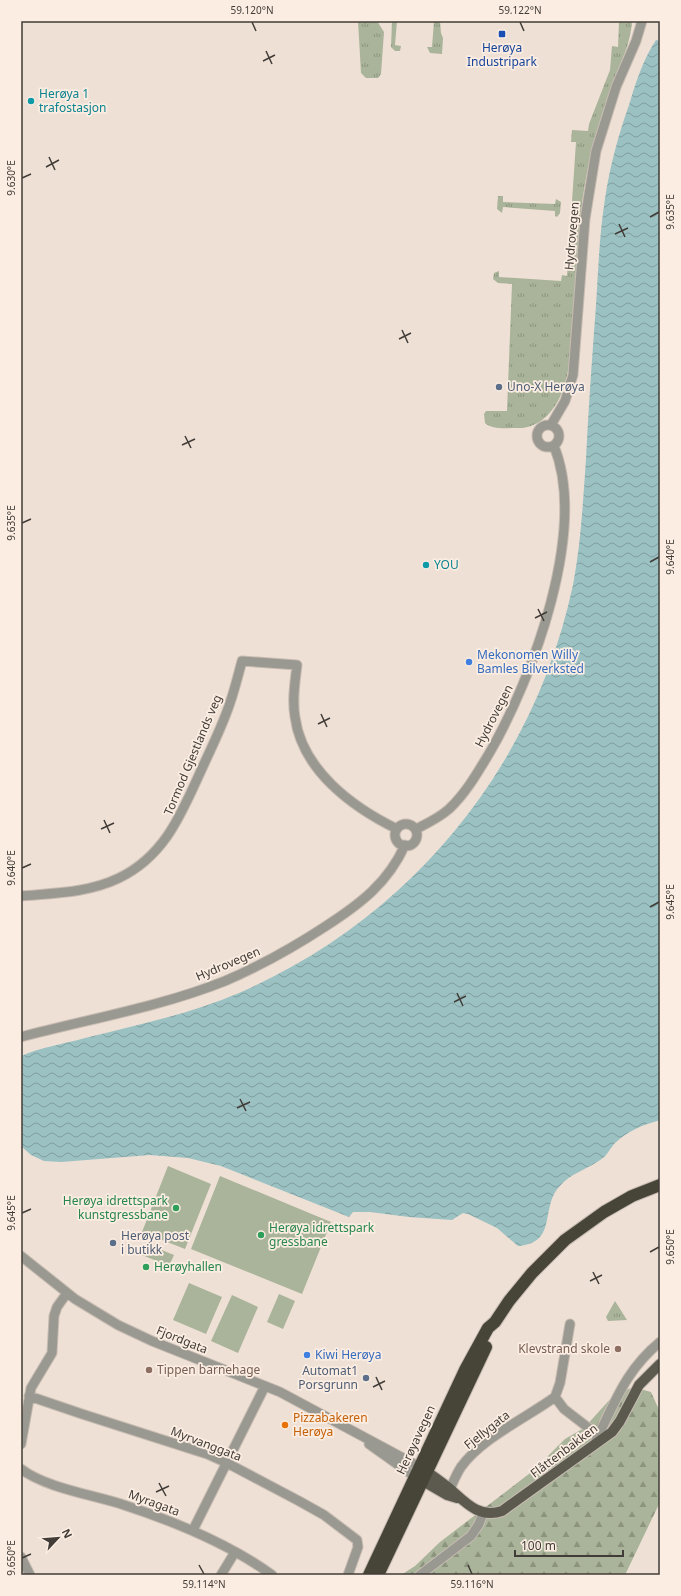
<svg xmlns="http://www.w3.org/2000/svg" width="681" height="1596" font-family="'Noto Sans',sans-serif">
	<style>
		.grass { fill: url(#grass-tufts) }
		.forest { fill: url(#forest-firs) }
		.garden { fill: #aab49a }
		.water { fill: url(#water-waves) }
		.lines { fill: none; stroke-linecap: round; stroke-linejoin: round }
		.minor-casing { stroke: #c8bcb2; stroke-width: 11 }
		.major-casing { stroke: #c8bcb2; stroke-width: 12 }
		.highway-casing { stroke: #c8bcb2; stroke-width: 14 }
		.minor { stroke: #999891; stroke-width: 9 }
		.major { stroke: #5c5a4f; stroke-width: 10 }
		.highway { stroke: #474538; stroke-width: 12 }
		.ticks { fill: none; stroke: #413c37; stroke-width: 1.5 }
		.transit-dot { fill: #1a4fb4; stroke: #fbede2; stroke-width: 1.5 }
		.culture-dot { fill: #0f9aa8; stroke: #fbede2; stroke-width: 1.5 }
		.service-dot { fill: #5c6f8a; stroke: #fbede2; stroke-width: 1.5 }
		.shop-dot { fill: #3f7fe0; stroke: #fbede2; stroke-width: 1.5 }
		.leisure-dot { fill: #2e9e5b; stroke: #fbede2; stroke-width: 1.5 }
		.education-dot { fill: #8d6e63; stroke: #fbede2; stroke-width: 1.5 }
		.food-dot { fill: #e8710a; stroke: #fbede2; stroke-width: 1.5 }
		.labels { text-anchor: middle; stroke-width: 3.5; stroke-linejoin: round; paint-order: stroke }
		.transit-label { font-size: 12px; fill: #164399; stroke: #fbede2 }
		.culture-label { font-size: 12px; fill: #0d838f; stroke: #fbede2; text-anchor: start }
		.street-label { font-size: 12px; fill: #413c37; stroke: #fbede2 }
		.service-label { font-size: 12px; fill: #4e5e75; stroke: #fbede2; text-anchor: start }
		.shop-label { font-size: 12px; fill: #366cbe; stroke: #fbede2; text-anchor: start }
		.leisure-label { font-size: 12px; fill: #27864d; stroke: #fbede2; text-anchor: start }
		.education-label { font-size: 12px; fill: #785e54; stroke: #fbede2; text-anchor: end }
		.food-label { font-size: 12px; fill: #c56008; stroke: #fbede2; text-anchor: start }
		.neatline { fill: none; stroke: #413c37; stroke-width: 1.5 }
		.ticks-label { font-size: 10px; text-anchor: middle; fill: #413c37 }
	</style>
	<defs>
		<pattern id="grass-tufts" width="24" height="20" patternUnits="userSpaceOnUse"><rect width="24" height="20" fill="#aab49a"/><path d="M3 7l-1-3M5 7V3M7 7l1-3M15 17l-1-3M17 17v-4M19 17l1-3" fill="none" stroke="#8c947e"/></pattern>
		<pattern id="forest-firs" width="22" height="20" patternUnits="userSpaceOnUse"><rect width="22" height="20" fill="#aab49a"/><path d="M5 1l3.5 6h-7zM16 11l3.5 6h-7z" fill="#8c947e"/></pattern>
		<pattern id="water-waves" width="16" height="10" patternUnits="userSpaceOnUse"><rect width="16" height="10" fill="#9bc1c3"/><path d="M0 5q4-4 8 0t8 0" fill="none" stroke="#809e9f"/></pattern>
	</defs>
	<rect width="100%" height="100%" fill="#eee0d5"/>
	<path class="grass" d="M358,21H377L384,32L381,74L378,78H366L361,73Z
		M392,21H397L395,45L401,46L400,51H395L391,47Z
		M434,21H440L441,33L443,38L442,54L430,53L427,47H432Z
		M619,21H632C631,43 621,61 614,81C604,108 595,135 589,163C579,209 577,257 574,304C572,335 573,370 559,399C550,416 536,429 517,428C507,428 492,430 485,423L484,414L486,411H507L512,284L498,283L493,279L494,273L499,271V277L561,281L562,275L567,276L576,142H571L572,130L588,131L589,124L610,70L612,46L618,47Z
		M498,196H503V202L555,204L556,199L561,202L560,213L557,217L555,216V211L503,207L502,213L497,209Z
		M615,1301L627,1320L608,1321L606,1317Z"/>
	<path class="forest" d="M633,1387L651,1392L660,1412V1502L625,1575H401L415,1566L440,1542L534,1470L565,1439L584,1428L613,1396Z"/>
	<path class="garden" d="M168,1166L211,1184L185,1249L142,1232Z
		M220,1176L331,1222L302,1294L191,1249Z
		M147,1244L174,1255L169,1266L142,1255Z
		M189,1283L222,1297L206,1334L173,1320Z
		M279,1294L295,1301L283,1329L267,1322Z
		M232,1295L258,1307L238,1353L211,1341Z"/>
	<path class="water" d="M656,40L660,41V1120C643,1125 627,1131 614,1144C610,1149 607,1155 603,1158C589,1169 570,1173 559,1187C540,1208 558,1243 518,1246L497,1228L468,1214L463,1213L452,1220L409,1217L370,1212H353L349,1217L221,1166L188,1158L150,1155L61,1162L44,1161L31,1155L21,1146V1056C41,1047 64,1044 85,1038C137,1025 190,1014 239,993C411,918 534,768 573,585C581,543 583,501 586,459C588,416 591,374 594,332C598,288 598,242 605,199C610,165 619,133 630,102C636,81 644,58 656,40Z"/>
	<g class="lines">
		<g class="minor-casing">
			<path id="minor" d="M537 436a11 11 0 1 1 22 0a11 11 0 1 1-22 0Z
				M551,425L565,401L573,375L585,219L596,151L616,87L636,41L642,21
				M395 835a11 11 0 1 1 22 0a11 11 0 1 1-22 0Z
				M416,829C428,823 439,818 449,809C466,793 478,772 490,752C533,677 588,530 554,446
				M21,896C54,893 88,893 119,878C163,857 180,817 199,775C208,755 218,735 226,714C233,697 237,679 242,661L297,665C295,682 292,700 295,717C302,770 352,807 397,829
				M21,1037C89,1019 160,1007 225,981C260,966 294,947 326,926C360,904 388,883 405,845
				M21,1256L75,1299L118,1325L152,1341L280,1392L418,1466
				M570,1324L560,1383L555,1397L564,1409L599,1436
				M29,1396L82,1414L207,1454L227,1463L299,1501L324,1515L357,1540L358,1547L348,1575
				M596,1440C616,1401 625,1371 660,1342
				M21,1444L31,1388L52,1353L54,1316L57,1307L67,1293
				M369,1444L414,1476
				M21,1469C46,1488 94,1495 124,1505C176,1522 228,1543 272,1575
				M447,1495C452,1486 455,1476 461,1467C482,1438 526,1418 555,1397
				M193,1530L265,1386
				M21,1557L30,1575
				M221,1575L235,1552
				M420,1575L471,1536L479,1524L483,1513"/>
		</g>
		<g class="major-casing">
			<path id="major" d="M421,1468C431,1474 440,1481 449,1488C465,1502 479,1519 502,1511L612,1432L620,1421L639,1385L660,1364
				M416,1477L447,1495L457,1498"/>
		</g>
		<g class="highway-casing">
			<path id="highway" d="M369,1575L465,1370L488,1328L495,1322L509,1301L532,1273L565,1240L604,1212L632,1196L660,1185
				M378,1575L486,1347"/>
		</g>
		<use href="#minor" class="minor"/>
		<use href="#major" class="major"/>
		<use href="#highway" class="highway"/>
	</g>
	<path class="ticks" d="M252,22L256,31M520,22L524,31M266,51L272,64M263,61L275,55M49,157L55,170M46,167L59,160M22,178L31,174M650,217L659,212M619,224L625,237M615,234L628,228M402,330L408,343M399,339L411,333M185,436L191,448M182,445L195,439M22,523L31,519M650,562L659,557M538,609L544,621M535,618L547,612M321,714L327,727M318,724L330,718M104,820L110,833M101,829L114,823M22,868L31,864M650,907L659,902M457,993L463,1006M454,1002L466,996M240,1099L246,1111M237,1108L250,1102M22,1213L31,1209M650,1252L659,1247M593,1272L599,1284M590,1281L602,1275M376,1377L382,1390M373,1387L385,1381M159,1483L166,1496M156,1492L169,1486M22,1558L31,1554M199,1565L204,1574M468,1565L472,1574"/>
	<rect class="transit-dot" x="498" y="30" width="8" height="8" rx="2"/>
	<g class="culture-dot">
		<circle cx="31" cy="101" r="4"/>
		<circle cx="426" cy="565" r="4"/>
	</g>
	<g class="service-dot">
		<circle cx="499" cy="387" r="4"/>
		<circle cx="113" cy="1243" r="4"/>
		<circle cx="366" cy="1378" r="4"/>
	</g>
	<g class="shop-dot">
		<circle cx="469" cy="662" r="4"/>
		<circle cx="307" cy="1355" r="4"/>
	</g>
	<g class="leisure-dot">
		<circle cx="176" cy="1208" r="4"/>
		<circle cx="261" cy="1235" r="4"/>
		<circle cx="146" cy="1267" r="4"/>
	</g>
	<g class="education-dot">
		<circle cx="618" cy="1349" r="4"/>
		<circle cx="149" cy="1370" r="4"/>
	</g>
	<circle class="food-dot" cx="285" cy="1425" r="4"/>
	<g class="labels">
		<g class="transit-label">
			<text x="502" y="52">Herøya<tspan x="502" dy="14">Industripark</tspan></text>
		</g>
		<g class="culture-label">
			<text x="39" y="98">Herøya 1<tspan x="39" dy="14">trafostasjon</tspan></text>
			<text x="434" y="569">YOU</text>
		</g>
		<g class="street-label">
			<text transform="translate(572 236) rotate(-85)" y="4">Hydrovegen</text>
			<text transform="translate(494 716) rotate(-63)" y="4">Hydrovegen</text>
			<text transform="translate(193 755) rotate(-67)" y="4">Tormod Gjestlands veg</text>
			<text transform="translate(228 964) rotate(-23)" y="4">Hydrovegen</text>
			<text transform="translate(182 1340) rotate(22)" y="4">Fjordgata</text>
			<text transform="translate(487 1430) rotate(-38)" y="4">Fjellygata</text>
			<text transform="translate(416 1440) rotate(-65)" y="4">Herøyavegen</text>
			<text transform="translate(206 1444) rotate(21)" y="4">Myrvanggata</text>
			<text transform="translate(564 1451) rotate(-37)" y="4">Flåttenbakken</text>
			<text transform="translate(154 1503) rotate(20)" y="4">Myragata</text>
		</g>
		<g class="service-label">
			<text x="507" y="391">Uno-X Herøya</text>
			<text x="121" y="1240">Herøya post<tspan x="121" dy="14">i butikk</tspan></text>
			<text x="358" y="1375" text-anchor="end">Automat1<tspan x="358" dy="14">Porsgrunn</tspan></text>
		</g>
		<g class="shop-label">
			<text x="477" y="659">Mekonomen Willy<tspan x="477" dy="14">Bamles Bilverksted</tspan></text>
			<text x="315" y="1359">Kiwi Herøya</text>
		</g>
		<g class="leisure-label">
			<text x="168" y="1205" text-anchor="end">Herøya idrettspark<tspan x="168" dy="14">kunstgressbane</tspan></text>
			<text x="269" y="1232">Herøya idrettspark<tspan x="269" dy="14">gressbane</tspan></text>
			<text x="154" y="1271">Herøyhallen</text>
		</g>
		<g class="education-label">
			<text x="610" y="1353">Klevstrand skole</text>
			<text x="157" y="1374" text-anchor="start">Tippen barnehage</text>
		</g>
		<g class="food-label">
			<text x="293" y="1422">Pizzabakeren<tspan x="293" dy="14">Herøya</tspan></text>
		</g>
	</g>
	<rect width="681" height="1596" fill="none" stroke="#fbede2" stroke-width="44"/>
	<g transform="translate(58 1538) rotate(64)" stroke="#fbede2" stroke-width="3" paint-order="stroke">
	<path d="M0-3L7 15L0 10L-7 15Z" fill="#413c37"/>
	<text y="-6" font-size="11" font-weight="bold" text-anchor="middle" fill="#413c37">N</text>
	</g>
	<path d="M515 1550v6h108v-6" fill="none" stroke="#413c37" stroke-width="2"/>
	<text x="521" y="1550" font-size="12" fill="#413c37" stroke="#fbede2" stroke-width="3" paint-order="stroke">100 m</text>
	<rect x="22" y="22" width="637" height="1552" class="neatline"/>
	<g class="ticks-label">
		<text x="252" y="14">59.120°N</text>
		<text x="520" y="14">59.122°N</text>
		<text transform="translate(11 178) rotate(-90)" y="4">9.630°E</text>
		<text transform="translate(670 212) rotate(-90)" y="4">9.635°E</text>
		<text transform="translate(11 523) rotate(-90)" y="4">9.635°E</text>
		<text transform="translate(670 557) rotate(-90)" y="4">9.640°E</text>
		<text transform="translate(11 868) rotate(-90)" y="4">9.640°E</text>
		<text transform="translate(670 902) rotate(-90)" y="4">9.645°E</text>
		<text transform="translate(11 1213) rotate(-90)" y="4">9.645°E</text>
		<text transform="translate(670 1247) rotate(-90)" y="4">9.650°E</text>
		<text transform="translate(11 1558) rotate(-90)" y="4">9.650°E</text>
		<text x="204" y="1588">59.114°N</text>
		<text x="472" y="1588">59.116°N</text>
	</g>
</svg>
